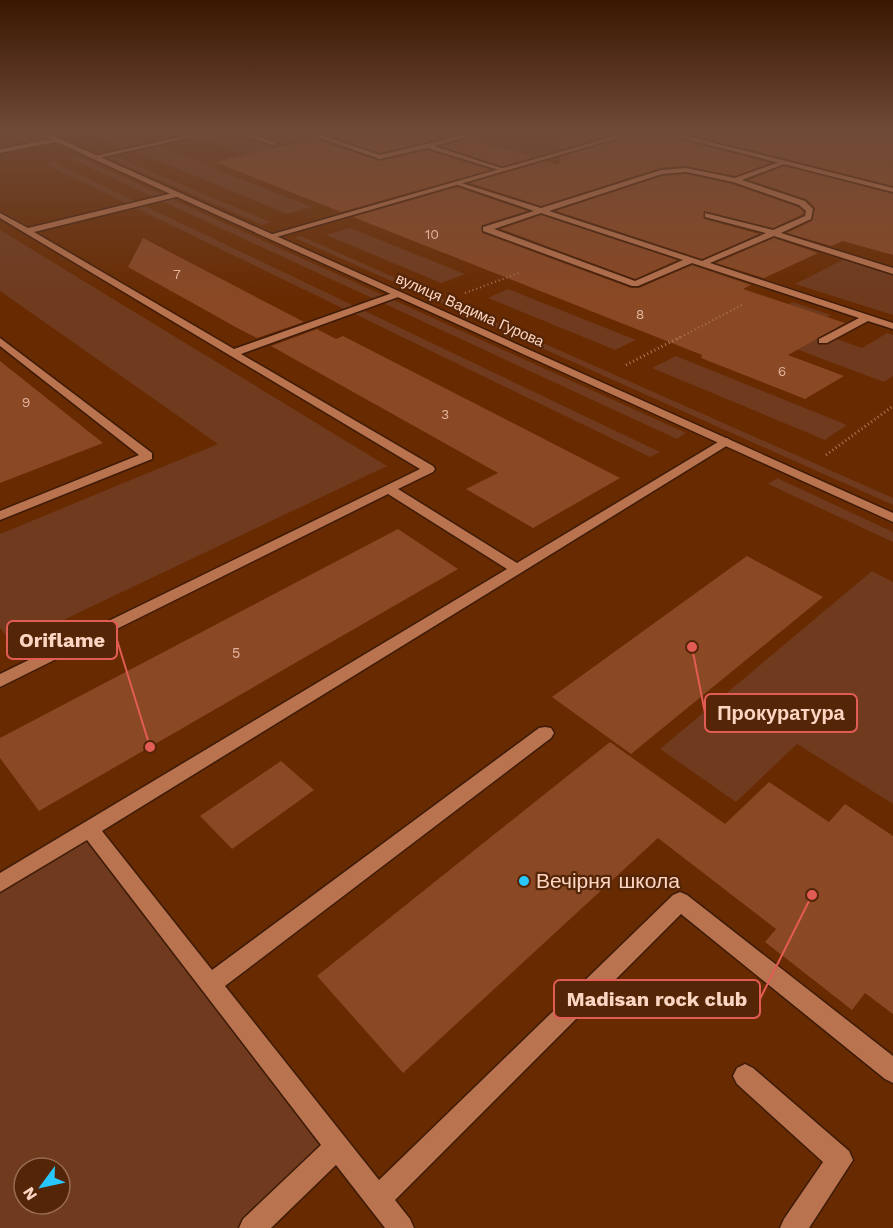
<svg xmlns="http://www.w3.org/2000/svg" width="893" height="1228" font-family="'Work Sans',sans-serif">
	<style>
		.green { fill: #6f3a1d; fill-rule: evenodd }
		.building { fill: #8a4824 }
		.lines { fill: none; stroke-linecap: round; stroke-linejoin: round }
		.service-casing { stroke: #3d1b08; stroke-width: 3 }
		.minor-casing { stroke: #3d1b08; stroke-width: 3 }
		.tertiary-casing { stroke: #3d1b08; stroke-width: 3 }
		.path-far1 { stroke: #ac7858; stroke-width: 2; stroke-dasharray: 1 3; stroke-linecap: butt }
		.path { stroke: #ac7858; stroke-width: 3; stroke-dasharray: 1 3; stroke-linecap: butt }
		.service { fill: #b9734f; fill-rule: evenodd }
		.minor { fill: #b9734f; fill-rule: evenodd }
		.tertiary { fill: #b9734f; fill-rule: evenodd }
		.poi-dot { fill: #28c8ff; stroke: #552508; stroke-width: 2 }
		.labels { text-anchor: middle; stroke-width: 4.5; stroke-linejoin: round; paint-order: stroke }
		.far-number-label { font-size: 14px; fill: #e0b29b }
		.far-street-label { font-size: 15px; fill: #fdd6c3; stroke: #552508 }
		.number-label { font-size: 15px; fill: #e0b29b }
		.near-poi-label { font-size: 21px; fill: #fdd6c3; stroke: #552508; text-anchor: start }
		.leader { fill: none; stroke: #e25c56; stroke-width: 2 }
		.callout-dot { fill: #e25c56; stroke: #552508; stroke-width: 2 }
		.callout { fill: #552508; stroke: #e25c56; stroke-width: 2 }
		.callout-label { font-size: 20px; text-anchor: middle; font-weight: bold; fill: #fdd6c3 }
	</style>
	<rect width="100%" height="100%" fill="#682a00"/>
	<path class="green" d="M0,130H35L56,140L0,151Z
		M82,130H117L145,142L121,147Z
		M194,130H643L456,183L313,137L273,146L288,152L257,159L205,140L194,142L174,134Z
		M158,146L312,207L287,214L135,151Z
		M77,156L686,433L677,439L69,158Z
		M114,156L270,222L262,225L107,157Z
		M53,162L660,452L650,457L45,164Z
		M350,228L465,274L441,283L326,235Z
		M0,230L387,466L13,644L0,628V534L218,444L0,291Z
		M301,236L893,498V505L295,238Z
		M843,260L893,275V315L795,284Z
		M508,289L636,340L615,350L488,298Z
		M793,302L831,315L807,328L862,348L887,333L893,335V376L884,382L740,328Z
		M676,356L847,425L825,440L652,368Z
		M777,478L893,532V542L768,484Z
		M872,571L893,582V804L797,744L736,802L660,749Z
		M89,829L337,1147L252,1228H0V883ZM24,1168H60V1204H24Z"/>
	<path class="building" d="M382,130H440L453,135L380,153L332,136L349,131L362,135Z
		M563,130H627L561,149Z
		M648,130L770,163L735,176L686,166L660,168L541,206L470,183L546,161L559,165L560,157Z
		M672,130H893V186Z
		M315,139L379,161L427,150L490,170L341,212L215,162Z
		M469,139L533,157L502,166L442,146Z
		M784,166L893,194V255L843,241L831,246L787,233L812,221L815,207L806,199L749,180Z
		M686,174L732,184L798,207L804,212L803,214L773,228L704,211V219L759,234L702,259L556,211L662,176Z
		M457,187L527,211L482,225V233L631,288H639L692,265L751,285L743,289L845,323L788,355L844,376L805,399L701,358L702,355L353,217Z
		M541,215L677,260L635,279L501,229Z
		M143,238L304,322L257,338L241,330L128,267Z
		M774,238L818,253L764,278L716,263Z
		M317,329L336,339L343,336L620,478L533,528L466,489L498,473L271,346Z
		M0,361L103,443L0,483Z
		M398,529L458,569L39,811L0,758V738Z
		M747,556L823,597L631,754L552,697Z
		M610,742L725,824L769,782L829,822L845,804L893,836V1014L865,993L852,1010L765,942L776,929L658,838L403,1073L317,976Z
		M281,761L314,790L232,849L200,816Z"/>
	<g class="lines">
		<g class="service-casing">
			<path id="service" d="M211,130H223L94,159L91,157Z
				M231,130H240L278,144L273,145Z
				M335,130H347L324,136L380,155L460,136L445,130H455L470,136L434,146L507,170L502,171L427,148L380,159L314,136Z
				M782,161L784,164L742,180L805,201L813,209L811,219L781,233L893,268V274L774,236L710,263L893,323V329L868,321L827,343H819V339L859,318L692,263L638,286H632L483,231V227L534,211L452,183L458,182L541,208L661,170L686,168L735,178ZM686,172L733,182L799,205L806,211L805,216L773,230L705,213V217L766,233L702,261L549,211L662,174ZM541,213L683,260L635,281L494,229Z
				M177,192L180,196L34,232L234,349L395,292H401V296L241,354L433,466L435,469L433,472L398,489L517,563L723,439L727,438L733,442L102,831L212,970L539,728L545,727L551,728L554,733L551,738L225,986L379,1180L673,895L680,892L687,895L893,1056V1083L885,1079L681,914L395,1200L410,1219L414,1228H385L336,1165L271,1228H239L243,1219L321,1145L87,840L0,892V873L507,569L388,494L0,687V674L420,469L0,218V213L28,228Z
				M0,338L152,453V459L0,520V511L139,455L0,346Z
				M745,1064L753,1068L849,1151L853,1160L809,1228H780L784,1219L823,1162L737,1084L733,1076L737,1068Z"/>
		</g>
		<g class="minor-casing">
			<path id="minor" d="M636,130H646L273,238L266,236Z
				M651,130H662L893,188V192Z"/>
		</g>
		<g class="tertiary-casing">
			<path id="tertiary" d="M32,130H40L893,513V522L56,142L0,153V149L50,139Z"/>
		</g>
		<path class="path-far1" d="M465,293L519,273
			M677,339L742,305"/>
		<path class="path" d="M626,365L680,337
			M826,455L893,406"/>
		<use href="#service" class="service"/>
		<use href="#minor" class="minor"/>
		<use href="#tertiary" class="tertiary"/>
	</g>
	<linearGradient id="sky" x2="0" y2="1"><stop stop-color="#391700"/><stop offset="0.43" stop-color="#6f4a37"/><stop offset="1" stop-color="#6f4a37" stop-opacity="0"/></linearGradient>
	<rect width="893" height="302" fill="url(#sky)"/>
	<circle class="poi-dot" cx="524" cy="881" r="6"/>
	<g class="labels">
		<g class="far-number-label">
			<text x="432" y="239">10</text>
			<text x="177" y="279">7</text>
			<text x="640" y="319">8</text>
			<text x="782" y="376">6</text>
			<text x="26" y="407">9</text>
			<text x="445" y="419">3</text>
		</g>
		<g class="far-street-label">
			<text transform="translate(470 310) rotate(24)" y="5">вулиця Вадима Гурова</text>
		</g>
		<g class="number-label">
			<text x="236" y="658">5</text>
		</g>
		<g class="near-poi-label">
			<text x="536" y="888">Вечірня школа</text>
		</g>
	</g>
	<path class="leader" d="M150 747L117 640M692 647L705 713M812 895L760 999"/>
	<g class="callout-dot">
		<circle cx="150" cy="747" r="6"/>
		<circle cx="692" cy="647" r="6"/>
		<circle cx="812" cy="895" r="6"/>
	</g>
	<g class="callout">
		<rect x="7" y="621" width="110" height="38" rx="6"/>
		<rect x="705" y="694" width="152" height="38" rx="6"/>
		<rect x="554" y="980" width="206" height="38" rx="6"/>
	</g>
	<g class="callout-label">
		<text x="62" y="647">Oriflame</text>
		<text x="781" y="720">Прокуратура</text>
		<text x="657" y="1006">Madisan rock club</text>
	</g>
	<g transform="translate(42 1186) rotate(237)"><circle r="28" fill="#552508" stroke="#986c53" stroke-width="1.5"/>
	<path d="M0-4.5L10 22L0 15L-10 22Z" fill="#28c8ff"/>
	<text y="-9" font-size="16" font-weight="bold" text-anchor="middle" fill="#fdd6c3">N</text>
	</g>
</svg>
